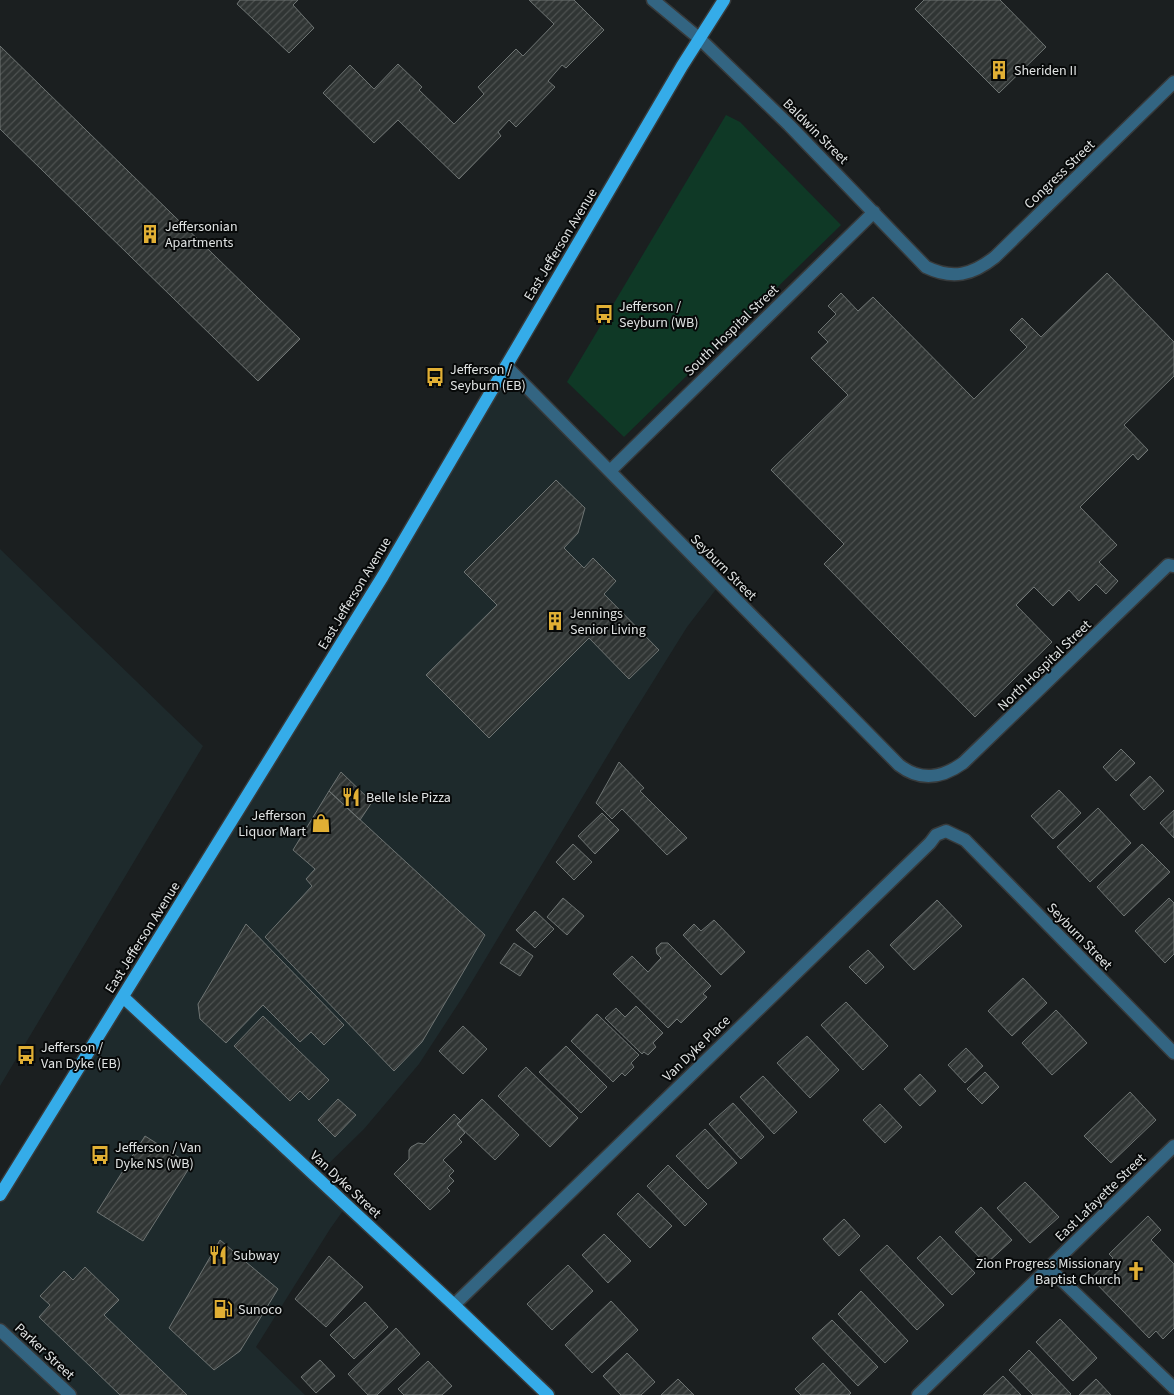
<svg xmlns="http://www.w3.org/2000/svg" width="1174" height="1395" font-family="'Source Sans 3',sans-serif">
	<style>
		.built { fill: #1e2a2c }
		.green { fill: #0f3926 }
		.building { fill: url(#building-hatch); stroke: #6e7473 }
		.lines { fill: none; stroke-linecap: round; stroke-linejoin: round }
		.minor-casing { stroke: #373a3b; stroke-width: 15 }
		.major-casing { stroke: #373a3b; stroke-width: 15 }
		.minor { stroke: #336582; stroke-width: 12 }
		.major { stroke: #35ace9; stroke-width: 12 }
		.labels { text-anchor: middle; stroke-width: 4; stroke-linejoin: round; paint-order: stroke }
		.poi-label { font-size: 14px; fill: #e0e3e3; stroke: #070909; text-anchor: start }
		.street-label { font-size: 14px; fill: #e0e3e3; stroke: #070909 }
	</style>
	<defs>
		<pattern id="building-hatch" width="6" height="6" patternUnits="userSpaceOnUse" patternTransform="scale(1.25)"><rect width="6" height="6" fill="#303534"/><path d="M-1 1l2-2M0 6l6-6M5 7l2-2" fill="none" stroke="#4e5251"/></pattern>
	</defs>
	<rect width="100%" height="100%" fill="#1b1f20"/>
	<path class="built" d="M506,366L720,584L687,627L624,728L462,998L419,1064L364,1129L316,1176L347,1205L330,1229L256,1347L305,1395H0V1195Z
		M0,549L203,746L0,1086Z"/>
	<path class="green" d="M726,115L740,122L841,225L624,437L567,382Z"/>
	<path class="building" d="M240,0H298L293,5L314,28L289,53L237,4Z
		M529,0H574L604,30L566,68L562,65L548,81L555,87L516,127L509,120L498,132L501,136L459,179L398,120L374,143L323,93L350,65L374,89L398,64L422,87L419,90L454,124L484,94L478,87L516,49L523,56L554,24Z
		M924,0H1000L1046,47L999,93L915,9Z
		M0,46L300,339L258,381L0,129Z
		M1107,273L1174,342V376L1124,425L1148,450L1138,460L1133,454L1080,507L1117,545L1099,562L1118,581L1106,594L1096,584L1079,601L1069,590L1053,606L1034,587L1016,605L1052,642L975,717L824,564L844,544L771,470L848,395L811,358L828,342L818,332L836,314L828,306L841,293L858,311L873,297L974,399L1027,347L1010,330L1022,318L1041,337Z
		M556,480L585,508L578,533L564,548L584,568L593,558L616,581L604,594L659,650L629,679L589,638L489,738L426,675L497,605L464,572Z
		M1121,749L1135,763L1116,781L1103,767Z
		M619,762L644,788L640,791L687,838L667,855L622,809L612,819L596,803Z
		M341,772L372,802L360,820L329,791Z
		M1150,776L1164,791L1144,810L1130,795Z
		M1059,790L1081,813L1053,839L1031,816Z
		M329,791L485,935L422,1042L394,1071L265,937L312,886L306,879L315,869L293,850Z
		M1098,808L1131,843L1090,882L1057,847Z
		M1174,810V838L1160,823Z
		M602,813L619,830L595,854L578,836Z
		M573,844L592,862L574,880L556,862Z
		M1142,844L1170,872L1124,916L1097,887Z
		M563,898L584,916L567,935L547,917Z
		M1169,898L1174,903V954L1165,963L1135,931Z
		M937,900L962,926L914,970L890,945Z
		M535,911L554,929L535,948L516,930Z
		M714,920L745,952L721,975L683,935L694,924L701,931Z
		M246,924L344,1025L324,1045L311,1032L300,1042L263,1005L226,1043L200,1019L198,1004Z
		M514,943L533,956L520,976L500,963Z
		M661,943H668L711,986L703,994L707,997L681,1023L677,1019L668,1028L613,974L632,956L648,972L661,958L657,954L656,948Z
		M868,950L884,967L866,984L849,967Z
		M1023,978L1047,1003L1012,1036L988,1011Z
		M846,1002L888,1046L863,1070L821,1025Z
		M636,1006L663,1033L653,1043L656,1047L648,1055L644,1052L642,1054L605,1018L616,1008L625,1017Z
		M1056,1010L1087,1043L1052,1075L1022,1043Z
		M597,1014L639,1055L631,1063L634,1067L625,1076L622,1073L613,1082L571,1041Z
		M263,1016L329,1080L309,1100L300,1091L290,1101L234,1046Z
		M463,1026L487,1049L463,1074L439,1051Z
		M807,1036L839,1070L810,1098L777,1063Z
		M566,1046L607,1087L581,1113L539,1072Z
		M966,1048L983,1066L965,1083L948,1065Z
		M526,1067L578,1118L550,1147L498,1096Z
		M985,1072L999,1087L982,1104L967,1089Z
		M920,1074L936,1091L920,1106L904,1089Z
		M763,1076L797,1112L774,1134L740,1097Z
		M1130,1092L1156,1120L1111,1163L1084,1136Z
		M338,1099L356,1115L335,1137L318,1120Z
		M482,1099L519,1135L495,1160L457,1124Z
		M733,1103L764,1137L741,1159L709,1124Z
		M880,1104L902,1127L885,1143L863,1120Z
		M454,1114L461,1121L457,1124L465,1133L459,1139L462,1142L443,1160L454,1171L449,1176L454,1181L447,1188L450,1191L430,1210L394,1174L409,1159V1150L411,1147L418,1143L424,1144Z
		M705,1129L737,1163L708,1189L676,1156Z
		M145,1136L191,1165L143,1241L97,1212Z
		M668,1165L707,1204L685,1226L647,1186Z
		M1025,1182L1059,1217L1030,1243L997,1208Z
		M638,1193L672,1226L650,1248L617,1214Z
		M981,1207L1012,1240L986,1264L955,1232Z
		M1148,1216L1161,1230L1151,1240L1174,1264V1328L1163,1339L1156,1331L1149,1338L1091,1278L1113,1258L1109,1254Z
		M844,1219L860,1236L839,1256L823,1239Z
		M604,1234L631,1261L608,1283L582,1255Z
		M940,1236L975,1273L952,1295L917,1258Z
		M220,1240L278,1289L240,1351L214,1370L169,1328Z
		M887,1245L944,1305L917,1330L860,1270Z
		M329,1256L363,1287L326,1327L295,1299Z
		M568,1265L593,1291L552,1330L527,1304Z
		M85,1267L119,1300L104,1315L187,1395H120L39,1317L50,1305L40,1296L64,1271L73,1280Z
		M861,1291L908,1341L885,1363L838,1314Z
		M611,1301L638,1330L592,1373L565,1345Z
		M365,1302L388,1327L354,1359L330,1335Z
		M1060,1319L1097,1358L1073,1381L1036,1342Z
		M832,1320L878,1367L858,1386L812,1338Z
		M396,1328L420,1354L377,1395H368L348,1374Z
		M1029,1350L1071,1394L1070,1395H1033L1009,1370Z
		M627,1353L655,1382L641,1395H621L603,1376Z
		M320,1360L335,1376L316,1393L301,1377Z
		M428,1361L452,1386L442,1395H404L398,1389Z
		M823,1363L851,1393L849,1395H801L795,1389Z
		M1003,1376L1021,1395H983Z
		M678,1379L694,1395H661Z
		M1096,1379L1111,1395H1079Z"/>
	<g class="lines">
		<g class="minor-casing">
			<path id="minor" d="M653,0L700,39L789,125L926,267C953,280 972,275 995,257L1174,82
				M506,366L899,765C921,782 942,778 963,763L1168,565L1174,566
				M610,471L874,212
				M1048,1267L1174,1388
				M454,1305L930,843L936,835L946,831L965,840L1174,1053
				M0,1330L70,1395
				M918,1395L1174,1146"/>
		</g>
		<g class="major-casing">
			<path id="major" d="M123,997L454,1305L548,1395
				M0,1195L383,576L682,66L724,0"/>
		</g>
		<use href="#minor" class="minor"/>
		<use href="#major" class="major"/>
	</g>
	<defs>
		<g id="building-bare" transform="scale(1.5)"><path d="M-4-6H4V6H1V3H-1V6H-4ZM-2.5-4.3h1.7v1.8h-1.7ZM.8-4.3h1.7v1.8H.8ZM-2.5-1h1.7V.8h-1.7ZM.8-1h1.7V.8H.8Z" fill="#e1af34" stroke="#070909" stroke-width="2.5" paint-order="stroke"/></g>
		<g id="bus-bare" transform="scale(1.5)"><path d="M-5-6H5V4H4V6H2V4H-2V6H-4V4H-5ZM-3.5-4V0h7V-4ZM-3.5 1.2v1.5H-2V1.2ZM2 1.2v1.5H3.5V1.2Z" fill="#e1af34" stroke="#070909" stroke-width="2.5" paint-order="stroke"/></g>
		<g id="restaurant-bare" transform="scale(1.5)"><path d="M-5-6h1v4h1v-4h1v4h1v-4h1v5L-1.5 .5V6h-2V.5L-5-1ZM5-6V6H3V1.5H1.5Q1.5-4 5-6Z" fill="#e1af34" stroke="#070909" stroke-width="2.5" paint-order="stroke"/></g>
		<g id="shop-bare" transform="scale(1.5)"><path d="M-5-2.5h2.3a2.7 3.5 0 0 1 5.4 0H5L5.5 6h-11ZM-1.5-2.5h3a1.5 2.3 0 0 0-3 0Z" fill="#e1af34" stroke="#070909" stroke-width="2.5" paint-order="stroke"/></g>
		<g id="church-bare" transform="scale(1.5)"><path d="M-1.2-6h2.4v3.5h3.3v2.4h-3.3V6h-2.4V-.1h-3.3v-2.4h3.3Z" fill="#e1af34" stroke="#070909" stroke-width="2.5" paint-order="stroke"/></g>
		<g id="fuel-bare" transform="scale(1.5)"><path d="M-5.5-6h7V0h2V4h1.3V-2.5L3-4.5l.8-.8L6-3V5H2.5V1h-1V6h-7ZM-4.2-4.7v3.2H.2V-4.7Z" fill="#e1af34" stroke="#070909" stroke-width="2.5" paint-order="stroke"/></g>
	</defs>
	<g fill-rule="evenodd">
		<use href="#building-bare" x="999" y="70"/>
		<use href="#building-bare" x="150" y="234"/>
		<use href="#bus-bare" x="604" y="314"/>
		<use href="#bus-bare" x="435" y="377"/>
		<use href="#building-bare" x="555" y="621"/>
		<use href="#restaurant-bare" x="351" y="797"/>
		<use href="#shop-bare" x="321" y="823"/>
		<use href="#bus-bare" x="26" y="1055"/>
		<use href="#bus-bare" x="100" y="1155"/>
		<use href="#restaurant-bare" x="218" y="1255"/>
		<use href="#church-bare" x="1136" y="1271"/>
		<use href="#fuel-bare" x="223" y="1309"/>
	</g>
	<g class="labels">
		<g class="poi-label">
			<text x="1014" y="75">Sheriden II</text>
			<text x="165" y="231">Jeffersonian<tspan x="165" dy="16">Apartments</tspan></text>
			<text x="619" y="311">Jefferson /<tspan x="619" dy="16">Seyburn (WB)</tspan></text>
			<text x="450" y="374">Jefferson /<tspan x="450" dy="16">Seyburn (EB)</tspan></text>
			<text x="570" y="618">Jennings<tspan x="570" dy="16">Senior Living</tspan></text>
			<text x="366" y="802">Belle Isle Pizza</text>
			<text x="306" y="820" text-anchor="end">Jefferson<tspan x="306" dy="16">Liquor Mart</tspan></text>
			<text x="41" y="1052">Jefferson /<tspan x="41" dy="16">Van Dyke (EB)</tspan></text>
			<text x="115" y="1152">Jefferson / Van<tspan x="115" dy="16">Dyke NS (WB)</tspan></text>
			<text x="233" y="1260">Subway</text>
			<text x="1121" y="1268" text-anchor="end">Zion Progress Missionary<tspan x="1121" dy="16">Baptist Church</tspan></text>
			<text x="238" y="1314">Sunoco</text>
		</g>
		<g class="street-label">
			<text transform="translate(816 131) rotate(45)" y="5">Baldwin Street</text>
			<text transform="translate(1059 174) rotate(-44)" y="5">Congress Street</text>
			<text transform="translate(560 244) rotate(-59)" y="5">East Jefferson Avenue</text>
			<text transform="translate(731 330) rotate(-44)" y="5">South Hospital Street</text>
			<text transform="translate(724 567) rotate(45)" y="5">Seyburn Street</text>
			<text transform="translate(354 593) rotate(-59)" y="5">East Jefferson Avenue</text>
			<text transform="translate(1044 665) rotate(-44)" y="5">North Hospital Street</text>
			<text transform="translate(1080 936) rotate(46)" y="5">Seyburn Street</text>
			<text transform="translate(142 937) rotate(-58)" y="5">East Jefferson Avenue</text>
			<text transform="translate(696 1048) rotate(-44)" y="5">Van Dyke Place</text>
			<text transform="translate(346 1184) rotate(43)" y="5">Van Dyke Street</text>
			<text transform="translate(1100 1197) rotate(-44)" y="5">East Lafayette Street</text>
			<text transform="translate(45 1351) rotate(43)" y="5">Parker Street</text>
		</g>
	</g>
</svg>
